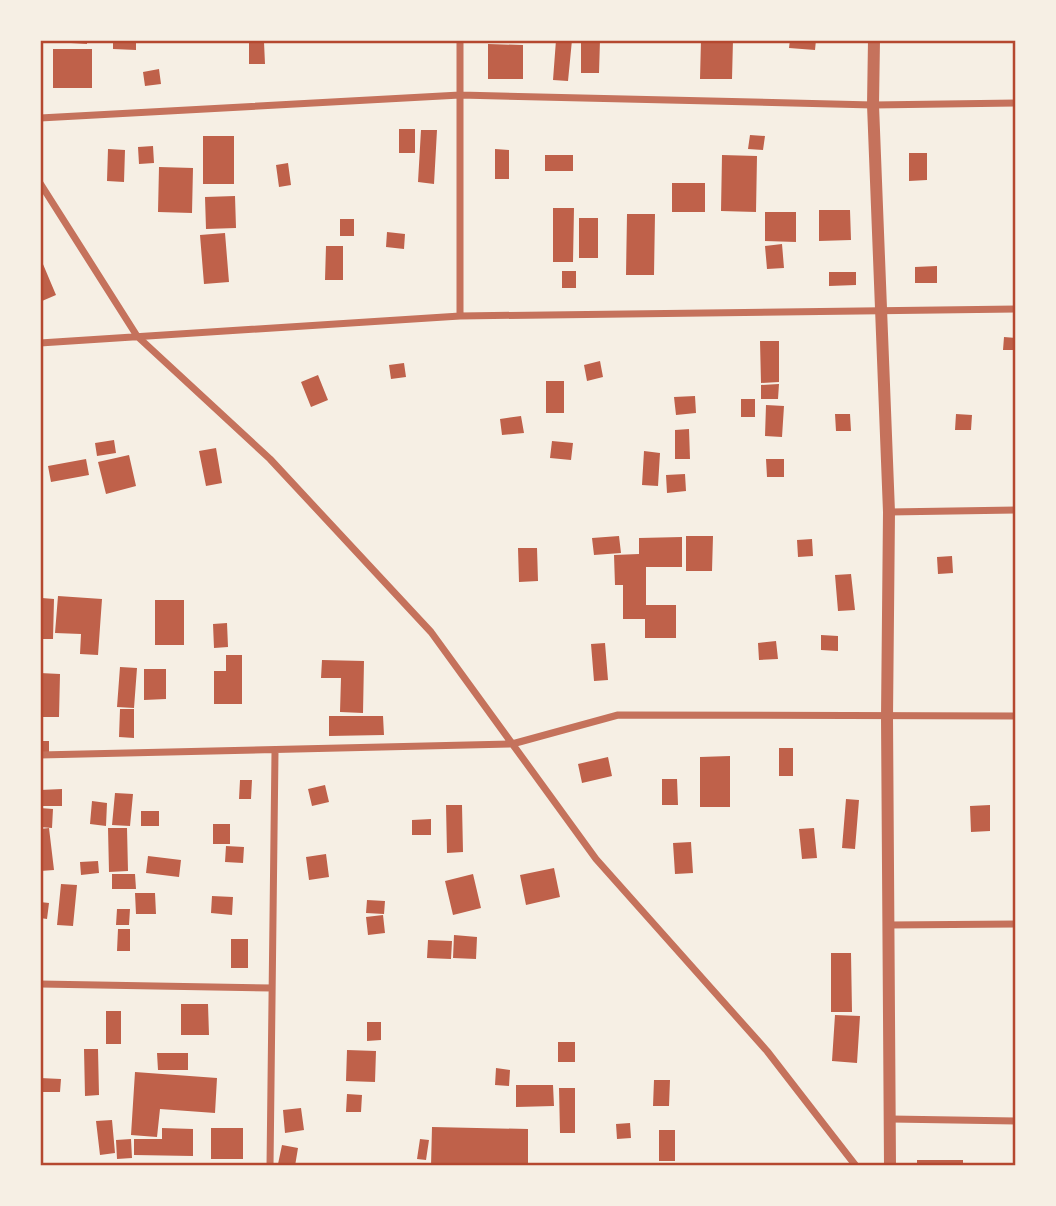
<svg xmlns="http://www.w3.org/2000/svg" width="1056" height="1206" font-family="'Crimson Pro',serif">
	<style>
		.building { fill: #bf614a }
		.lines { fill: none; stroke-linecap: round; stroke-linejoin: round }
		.minor { stroke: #c5725c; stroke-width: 7 }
		.tertiary { stroke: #c5725c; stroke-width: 12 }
		.neatline { fill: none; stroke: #b5482f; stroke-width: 2.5 }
	</style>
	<rect width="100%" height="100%" fill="#f6efe4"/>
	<path class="building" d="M55,40H87V44L55,42Z
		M113,40H136V50L113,49Z
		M556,40H572L568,81L553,80Z
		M581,40H600L599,73H581Z
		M701,40H733L732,79H700Z
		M790,40H816L815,50L789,48Z
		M249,42H264L265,64H249Z
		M488,44L523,45V79H488Z
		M53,49H92V88H53Z
		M159,69L161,84L145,86L143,72Z
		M399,129H415V153H399Z
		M421,130H437L434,184L418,182Z
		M750,135L765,136L763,150L748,149Z
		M203,136H234V184H203Z
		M153,146L154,163L139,164L138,147Z
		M108,149L125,150L124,182L107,181Z
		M495,149L509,150V179H495Z
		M909,153H927V180L909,181Z
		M545,155H573V171H545Z
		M722,155L757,156L756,212L721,211Z
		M288,163L291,185L279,187L276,165Z
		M159,167L193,168L192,213L158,212Z
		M672,183H705V212H672Z
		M235,196L236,228L206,229L205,197Z
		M553,208H574L573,262H553Z
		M819,210H850L851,240L819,241Z
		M765,212H796V242L765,241Z
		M627,214H655L654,275H626Z
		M579,218H598V258H579Z
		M340,219H354V236H340Z
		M387,232L405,234L404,249L386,247Z
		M225,233L229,282L204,284L200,235Z
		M782,244L784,268L767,269L765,246Z
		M326,246H343V280H325Z
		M40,257L56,295L42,301L40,296Z
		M937,266V283H915V267Z
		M562,271H576V288H562Z
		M829,272H856V285L829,286Z
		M1004,337L1016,338V350H1003Z
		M760,341H779V382L761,383Z
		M600,361L603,377L587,381L584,365Z
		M404,363L406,377L391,379L389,365Z
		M318,375L328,400L311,407L301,382Z
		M546,381H564V413H546Z
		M779,384L778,399H761V385Z
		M695,396L696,413L676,415L674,397Z
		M741,399H755V417H741Z
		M766,405L784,406L782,437L765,436Z
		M835,414H850L851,431H836Z
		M956,414L972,415L971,430H955Z
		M521,416L524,433L502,435L500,419Z
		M689,429L690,459H675V430Z
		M114,440L116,453L97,456L95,443Z
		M552,441L573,443L571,460L550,458Z
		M216,448L222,483L206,486L199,451Z
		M644,451L660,453L658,486L642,485Z
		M129,455L136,486L106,494L98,462Z
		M86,459L89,475L51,482L48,466Z
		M766,459H784V477H767Z
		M685,474L686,491L667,493L666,475Z
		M619,536L621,553L594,555L592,538Z
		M686,536H713L712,571H686Z
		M682,537V567H646V605H676V638H645V619H623V585H615L614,555L639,554V538Z
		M812,539L813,556L798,557L797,540Z
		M518,548H537L538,581L519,582Z
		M952,556L953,573L938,574L937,557Z
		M851,574L855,610L838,611L835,575Z
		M58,596L102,599L98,655L80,654L81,634L55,633Z
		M42,598L54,599L53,639H41Z
		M155,600H184V645H155Z
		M227,623L228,647L214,648L213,624Z
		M821,635L838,636V651L821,650Z
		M776,641L778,659L759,660L758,643Z
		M605,643L608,680L594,681L591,644Z
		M226,655H242V704H214V671H226Z
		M322,660L364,661L363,713L340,712L341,678H321Z
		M120,667L137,668L134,708L117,707Z
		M144,669H166V699L144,700Z
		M40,673L60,674L59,717H40Z
		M120,709H134V738L119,737Z
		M329,716H383L384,735L329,736Z
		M40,741H49V752H40Z
		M779,748H793V776H779Z
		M730,756V807H700V757Z
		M608,757L612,776L582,783L578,764Z
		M662,779H677L678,805H662Z
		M240,780H252L251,799H239Z
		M325,785L329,802L312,806L308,789Z
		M62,789V806H40V790Z
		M115,793L133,794L130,826L112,825Z
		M846,799L859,800L855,849L842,848Z
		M92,801L107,803L106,826L90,824Z
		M446,805H462L463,852L447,853Z
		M990,805V831L971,832L970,806Z
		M40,808L53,809L52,828L40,827Z
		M141,811H159V826H141Z
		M431,819V835H412V820Z
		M213,824H230V844H213Z
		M49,828L54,870L40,871V829Z
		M108,828H127L128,871L109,872Z
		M814,828L817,858L802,859L799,829Z
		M691,842L693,873L675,874L673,843Z
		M226,846L244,847L243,863L225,862Z
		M326,854L329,877L309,880L306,857Z
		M148,856L181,860L179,877L146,873Z
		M98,861L99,873L81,875L80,862Z
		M554,868L560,897L526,905L520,875Z
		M112,874H135L136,889H112Z
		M473,874L481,908L453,915L445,881Z
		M61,884L77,885L73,926L57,925Z
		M135,893H155L156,914H136Z
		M212,896L233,897L232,915L211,913Z
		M367,900L385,901L384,914L366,913Z
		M40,902L49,903L47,919L40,918Z
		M117,909H130L129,925H116Z
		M383,915L385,933L368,935L366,917Z
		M118,929H130V951H117Z
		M454,935L477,937L476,959L453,958Z
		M231,939H248V968H231Z
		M428,940L452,941L451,959L427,958Z
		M831,953H851L852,1012H831Z
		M181,1004H208L209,1035H181Z
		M106,1011H121V1044H106Z
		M835,1015L860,1016L857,1063L832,1061Z
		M367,1022H381V1040L367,1041Z
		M558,1042H575V1062H558Z
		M84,1049H98L99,1095L85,1096Z
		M347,1050L376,1051L375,1082L346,1081Z
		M157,1053H188V1070H158Z
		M496,1068L510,1070L509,1086L495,1085Z
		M135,1072L217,1078L215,1113L160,1109L157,1137L131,1135Z
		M40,1078L61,1079L60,1092H40Z
		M654,1080H670L669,1106H653Z
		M516,1085H553L554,1106L516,1107Z
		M559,1088H575V1133H560Z
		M347,1094L362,1095L361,1112H346Z
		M301,1108L304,1130L285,1133L283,1110Z
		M112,1120L115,1153L100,1155L96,1121Z
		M630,1123L631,1138L617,1139L616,1124Z
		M432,1127L528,1129V1166H431Z
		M162,1128L193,1129V1156L134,1155V1139H162Z
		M211,1128H243V1159H211Z
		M659,1130H675V1161H659Z
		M131,1139L132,1158L117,1159L116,1140Z
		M420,1139L429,1140L426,1160L417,1159Z
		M282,1145L298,1148L295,1166L278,1164Z
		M917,1160H963V1166H917Z"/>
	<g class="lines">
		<path class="minor" d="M460,40V316
			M40,118L460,95L873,105L1016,103
			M40,183L137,336L270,459L431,632L596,859L767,1051L856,1166
			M40,343L460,316L1016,309
			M889,512L1016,510
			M40,755L512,744L618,715L1016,716
			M889,925L1016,924
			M40,984L272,988
			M891,1119L1016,1121
			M270,1166L275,752"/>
		<path class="tertiary" d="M874,40L873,105L889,512L887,717L890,1166"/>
	</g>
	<rect width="1056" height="1206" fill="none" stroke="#f6efe4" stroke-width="84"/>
	<rect x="42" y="42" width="972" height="1122" class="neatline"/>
</svg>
